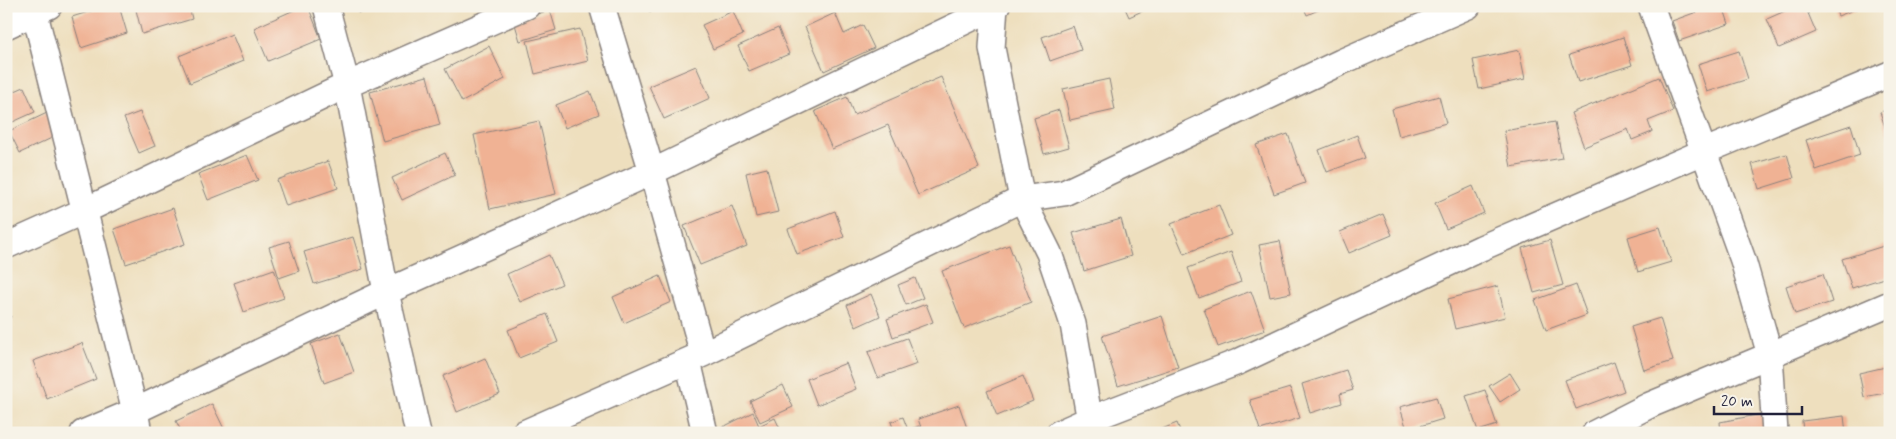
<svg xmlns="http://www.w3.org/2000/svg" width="1896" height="439" font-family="Mynerve,sans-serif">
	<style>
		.building { fill: #f0b294 }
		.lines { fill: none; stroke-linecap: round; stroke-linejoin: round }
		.minor-casing { stroke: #88807c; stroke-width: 28 }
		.minor { stroke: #fff; stroke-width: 25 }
	</style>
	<rect width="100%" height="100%" fill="#f7f3e8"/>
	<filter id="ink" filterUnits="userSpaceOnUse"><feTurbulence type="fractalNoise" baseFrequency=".02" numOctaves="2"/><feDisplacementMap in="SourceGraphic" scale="10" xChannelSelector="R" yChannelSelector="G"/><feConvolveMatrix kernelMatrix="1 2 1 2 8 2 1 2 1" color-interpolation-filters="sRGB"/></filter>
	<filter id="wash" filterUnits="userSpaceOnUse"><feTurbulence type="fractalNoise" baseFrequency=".0096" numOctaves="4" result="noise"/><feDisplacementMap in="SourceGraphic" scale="20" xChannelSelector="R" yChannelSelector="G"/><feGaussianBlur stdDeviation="1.12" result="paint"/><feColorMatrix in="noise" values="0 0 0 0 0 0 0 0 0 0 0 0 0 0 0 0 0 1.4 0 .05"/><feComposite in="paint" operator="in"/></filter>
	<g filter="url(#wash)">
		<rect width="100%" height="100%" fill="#eedfbe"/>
		<g id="blocks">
			<path class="building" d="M107,6H119L127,33L81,48L72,17Z
				M135,6H189L192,19L142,34Z
				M303,6H308L321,39L268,61L254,28Z
				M355,6H374L358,13Z
				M647,6H663L650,12Z
				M1124,6H1153L1129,17Z
				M1303,6H1327L1307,15Z
				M1713,6H1723L1729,24L1679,41L1672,21Z
				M1796,6H1805L1816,32L1779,48L1767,19Z
				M1834,6H1863L1838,16Z
				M550,10L556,30L520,41L514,21Z
				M733,11L743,35L713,49L702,25Z
				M835,13L844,34L863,25L874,48L824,71L805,27Z
				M1073,26L1081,50L1050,61L1042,37Z
				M778,28L789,54L749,71L738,46Z
				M580,29L588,61L535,74L527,41Z
				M232,34L243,61L190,83L179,56Z
				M1623,37L1632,65L1578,82L1569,55Z
				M489,46L505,79L462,102L445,69Z
				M1519,50L1525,79L1479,89L1473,60Z
				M1739,51L1748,79L1707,92L1698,64Z
				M696,66L710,98L664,119L649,86Z
				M427,76L440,125L383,141L370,92Z
				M941,77L979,168L918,195L888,125L832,149L815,111L847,97L854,115Z
				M1659,77L1673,111L1648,121L1652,132L1632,140L1628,129L1584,147L1571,113Z
				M1109,79L1115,110L1070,120L1063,89Z
				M24,87L35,112L6,125V95Z
				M590,91L599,114L565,128L556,105Z
				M1439,96L1446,123L1399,136L1392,109Z
				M1890,109V139H1889L1880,112Z
				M1059,110L1069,147L1044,154L1034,118Z
				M140,112L155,146L139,153L124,118Z
				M47,113L58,135L20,153L9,131Z
				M539,121L556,194L490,209L474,135Z
				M1555,122L1562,158L1511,167L1504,131Z
				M1851,125L1860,155L1816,170L1806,140Z
				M1288,134L1305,183L1274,194L1256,145Z
				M1357,135L1365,158L1327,172L1319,150Z
				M445,153L455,175L402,200L392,178Z
				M1787,154L1794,178L1759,189L1752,164Z
				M247,155L258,180L208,200L198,174Z
				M328,161L338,188L286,206L277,180Z
				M767,168L778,212L756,217L746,173Z
				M1473,186L1484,213L1446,229L1435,203Z
				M1219,205L1231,235L1184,254L1171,224Z
				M732,206L747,246L700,265L684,226Z
				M173,208L185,244L126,264L114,229Z
				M835,211L844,237L797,254L788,229Z
				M1383,214L1392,235L1349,253L1340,232Z
				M1121,219L1131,256L1084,271L1073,233Z
				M1660,227L1671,262L1638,272L1628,237Z
				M353,237L363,269L314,284L304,252Z
				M1550,240L1563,285L1534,293L1522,248Z
				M289,241L299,271L279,278L269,247Z
				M1280,241L1291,293L1270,297L1259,245Z
				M1890,244V276L1852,288L1842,259Z
				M1009,245L1031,302L964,328L942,271Z
				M1231,252L1241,282L1199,298L1188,268Z
				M549,255L562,284L520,302L507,274Z
				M274,269L284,298L244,312L234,283Z
				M1823,274L1832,302L1795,314L1786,286Z
				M660,276L671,302L624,323L613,297Z
				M915,278L923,298L906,305L898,285Z
				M1576,285L1587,315L1546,330L1535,300Z
				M1498,286L1505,317L1455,329L1448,299Z
				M1251,291L1265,330L1218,347L1204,309Z
				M871,294L880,316L856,327L847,305Z
				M926,304L933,322L893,337L887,319Z
				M6,305L11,317L6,319Z
				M547,314L558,342L519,358L508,330Z
				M1162,316L1178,367L1118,386L1102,336Z
				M1660,318L1673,361L1644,370L1631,327Z
				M340,333L354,372L324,383L311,344Z
				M907,338L917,364L878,378L868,352Z
				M82,343L96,379L47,399L33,361Z
				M485,358L500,394L457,412L443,376Z
				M1614,362L1624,391L1576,409L1565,380Z
				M846,363L856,389L817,405L807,379Z
				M1890,366V392L1864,397L1859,373Z
				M1346,370L1353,390L1340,394L1342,403L1310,413L1302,384Z
				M1510,373L1520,389L1500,402L1489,386Z
				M1023,376L1033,401L997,416L987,391Z
				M783,385L793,407L760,422L750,401Z
				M1290,388L1300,418L1260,430L1250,400Z
				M1485,390L1497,425L1478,431L1466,396Z
				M1436,397L1443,419L1407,430L1400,407Z
				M212,404L226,433H182L176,421Z
				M959,405L968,431L923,433L918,419Z
				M753,412L759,426L775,418L782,433H723L721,428Z
				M1762,414L1766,433H1721L1720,422Z
				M1844,416L1846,433H1803L1802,421Z
				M903,417L908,430L919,426L921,433H895L891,422Z
				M1177,423L1181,433H1152Z"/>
		</g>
	</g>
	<g filter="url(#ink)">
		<use href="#blocks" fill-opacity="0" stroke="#88807c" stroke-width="1"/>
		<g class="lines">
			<g class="minor-casing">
				<path id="minor" d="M33,6L135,411L139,433
					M326,6L347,85L386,292L418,433
					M602,6L652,172L703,354
					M995,6L992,48L1022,199L1049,253L1073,324L1092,433
					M1651,6L1743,260L1770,355L1775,433
					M6,26L49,6
					M6,246L84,211L347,85L527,6
					M688,361L705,433
					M83,433L135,411L386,292L652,172L997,6
					M524,433L703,354L1022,199L1064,193L1341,62L1468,6
					M1059,433L1088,420L1238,362L1481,248L1703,152L1890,74
					M1595,433L1650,405L1770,355L1890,304"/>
			</g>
			<use href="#minor" class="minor"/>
		</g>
	</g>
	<rect width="1896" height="439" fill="none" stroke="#f7f3e8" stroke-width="25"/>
	<path d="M1714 406v8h88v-8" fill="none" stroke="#22223b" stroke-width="2.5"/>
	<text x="1721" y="406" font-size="15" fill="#22223b" stroke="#f7f3e8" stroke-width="4" paint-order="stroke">20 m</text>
</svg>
